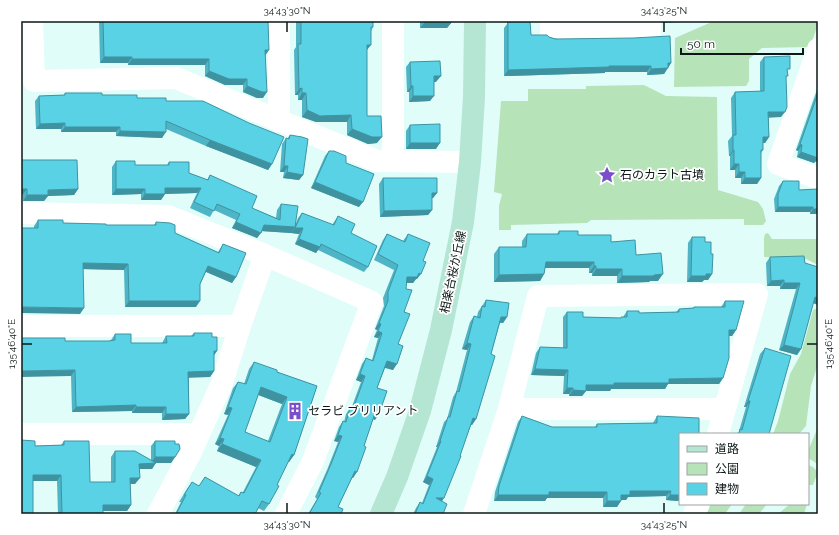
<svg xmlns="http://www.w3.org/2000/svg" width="839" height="535" font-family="Raleway,'Noto Sans JP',sans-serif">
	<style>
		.green { fill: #b7e3b8 }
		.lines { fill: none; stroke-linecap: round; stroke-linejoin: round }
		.minor { stroke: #fff; stroke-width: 22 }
		.major { stroke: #b5e5d3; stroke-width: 22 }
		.wall { fill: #4db5c6; fill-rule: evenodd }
		.shaded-wall { fill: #3f93a1 }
		.building { fill: #5ad2e6; stroke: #3f93a1; fill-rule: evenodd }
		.ticks { fill: none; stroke: #0d1817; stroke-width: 1.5 }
		.labels { text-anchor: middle; stroke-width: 3.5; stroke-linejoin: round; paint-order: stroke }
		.poi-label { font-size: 12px; fill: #0d1817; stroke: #fff; text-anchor: start }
		.street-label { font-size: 12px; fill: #0d1817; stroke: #fff }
		.neatline { fill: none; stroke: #0d1817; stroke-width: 1.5 }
		.ticks-label { font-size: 10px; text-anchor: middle; fill: #0d1817 }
	</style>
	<rect width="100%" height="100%" fill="#e0fdfa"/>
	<path class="green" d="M714,21H818V24L810,47L762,48L749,59V81L746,86L674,87L675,38Z
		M644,85L666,96L717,97L718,190L758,202L763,209L766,221L763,225H744V219L591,220L587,223L511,225V230H499V206L502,194L494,192L501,101H528V89H586V86Z
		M768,233L772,239H818V265L806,259L764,257V238L765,234Z
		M818,308V364L811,386L806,426L799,434H773L778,421L790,374L801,354L813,310Z
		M818,427V462L816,463L808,458V451Z
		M808,465L813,467L818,472L813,485H808Z
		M706,504H732L725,514H703Z
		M746,504H767L759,514H739Z
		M790,504H807L804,514H778Z"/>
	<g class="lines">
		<path class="minor" d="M32,21L34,81L176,78L377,161L470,162
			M393,21V161
			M551,21V32L650,31V21
			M818,49L778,164L818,178
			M279,121V21
			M21,213L168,216L265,255L372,302L313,461L286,514
			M21,326H240
			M509,409H724
			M21,434H199
			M158,514L191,452L222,383L240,326L265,255
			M474,514L509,409L538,296L757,294L718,434
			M694,514L699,504"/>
		<path class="major" d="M381,514L397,477L420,411L441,330L463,222L470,162L474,97L475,21"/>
	</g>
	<path class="wall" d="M99,21H268L265,55L263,98H257L243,92V85H225L205,76V65H128V63H100Z
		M296,21H373V27L371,31L367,50V116L377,143L368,144L347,135V122H316L302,117V100H298V95H295L294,50L296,47Z
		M420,21H451V23L447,28H420Z
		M507,21H530L531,35L549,37L671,63L664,74L647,75V72H605V73L504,76V28L507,24Z
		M764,57L787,72L781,117H769V137L765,143H763V150L761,153V178L757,184H741V178H735V170H730V156H729L728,141L732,136L731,98L735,92L760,91V62Z
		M410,62L436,82H434L430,101L409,102V92H407L406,67Z
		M818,87V162L816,161L814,163L797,157L798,151L796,150Z
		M65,93L102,95L166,101L272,164L268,170L206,146L166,129L162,138L116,136V132H61V129H36L35,101L39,96L64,95Z
		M410,125L436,149H406V131Z
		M290,135L303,175L299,180L283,178L284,172H280L282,144L286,138L287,139Z
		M329,151L346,163L359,207L311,188L325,156Z
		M21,160L78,189L74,195L48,196L44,201H23Z
		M116,161L135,165H167L169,162L189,173L207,180L210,175L252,208L276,218L277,210L281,204L296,223L298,218L302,213L332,225L338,216L351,233L368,267L364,272L318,250L316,253L295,244L299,234L291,233L292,232L291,233L262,231L257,238L232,228L236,220L214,210L210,217L190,208L197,193L165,194L161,200H141V194L112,195V167Z
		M383,178L437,193L433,198H432V210L428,215L380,217L379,184Z
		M783,181L799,190L818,189V214H810V212H775L774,199L779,186Z
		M38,220L63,223L106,225H154L156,222L175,233L218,252L223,244L236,277L232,283L206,272L200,284L196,307H125L124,270L83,269L80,314L34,228V226Z
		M559,231L611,242L636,255L658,281H650L649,282L617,283V276H592V273H589V268H545L544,274L540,281L494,282V254L499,247H522V241L527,234H557Z
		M387,234L403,241L408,234L423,261L417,279H416L413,283H406L404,312L393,370L385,368L377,388L375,420L373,419L353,478H352L338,507L341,514H308L317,499L315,497L327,470L338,442L334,441L339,427L343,421L344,422L346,414L350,408L351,409L361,382L356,380L362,364L366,358L372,360L378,338L374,337L377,330L375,329L384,306L383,298L394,270L374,260L383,240Z
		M692,237L705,242L711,254L712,274L708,280H704L702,282H687L688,243Z
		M770,257L805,263L818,305L813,303L801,349L797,355L779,350L796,289H780V286H767L766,263Z
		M486,300L507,317L503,323H500L491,354L476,419L472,425H471L442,501L443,514H413L416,508L420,502L422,503L429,485L423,482L437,447H436L444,422L447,419L453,397L456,392L467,350L462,349L470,322L474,316L477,317L478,312Z
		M725,301L736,330L732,336H729L723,378L719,384H668L665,389H611L610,391H586L582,396H569V394H563L564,376L531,375L536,353L540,347L563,348V317L567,312L583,317L621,318V317H623L627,311L639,313L676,312L679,309L693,308L694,307H721Z
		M194,333L212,337L214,356V371L210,377H189V414L185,419L162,420V413H132V411L72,412L71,376L65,341H109L111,340L115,334L131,343H162L166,336H191Z
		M765,348L769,434H736L737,433H738L739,431L746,407H744L760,354Z
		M254,362L277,372L317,386L294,455L289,462L288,461L277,485L269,504L264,511L258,508L255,514H175L181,502H179L187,489L192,482L199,486L205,477L238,496L241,492H243L256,467L217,451L219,446L215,444L228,415L224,414L233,388L238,382L244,384L249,369ZM258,395L282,404L268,441L245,432Z
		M522,416L552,427H595L597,424L653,423L657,416L680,499L678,501L666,500V496L628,497L626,500H621L617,507H603V498H547L545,501H494L495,492L518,422Z
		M64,441L90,482H111V457L115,451L151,461V446L155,441L175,457L171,463H155L152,469H139L135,484H130L131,505L127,511H103V514H58L57,481H33L21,514L35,446L61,445Z"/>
	<path class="shaded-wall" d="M664,21H684L683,22L662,23Z
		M425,22L451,23L447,28H420Z
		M367,45H371L366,51Z
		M265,50H269L265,56Z
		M104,57H132L128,63H100Z
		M132,59H209L205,65H128Z
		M668,63H671L664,74L647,75L651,69Z
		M609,66H651L647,72H605V73L504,76L508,70Z
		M209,71L247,79L243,85H225L205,76Z
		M434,76H441L436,82H430Z
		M247,86L267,92L263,98H257L243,92Z
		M411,86H413L409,92H407Z
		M302,88L298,95H295L299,89Z
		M302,93H306L302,100H298Z
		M413,96H434L430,101L409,102Z
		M307,110L351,115L347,122H316L302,117Z
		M768,112H785L781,117L764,118Z
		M65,123L61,129H36L40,124Z
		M65,127H120L116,132H61Z
		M352,129L382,137L377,143L368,144L347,135Z
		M120,131L166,132L162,138L116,136Z
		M763,137H769L765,143H759Z
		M210,140L272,164L268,170L206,146Z
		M410,143H440L436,149H406Z
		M800,144L802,145L798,151L796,150Z
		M733,150H734L730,156H729Z
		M801,152L818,157V162L816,161L814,163L797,157Z
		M734,164H739L735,170H730Z
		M284,166H288L284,172H280Z
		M287,172L303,175L299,180L283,178Z
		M739,172H745L741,178H735Z
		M745,178H761L757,184H741Z
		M315,182L363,202L359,207L311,188Z
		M165,188H201L197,193L161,194Z
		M21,189H27L23,194L21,195Z
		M78,189L74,195L48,196L44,201H23L27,195L48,190Z
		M116,189H145L141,194L112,195Z
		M432,193H437L433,198L428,199Z
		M145,194H165L161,200H141Z
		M778,207H813L810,212H775Z
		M813,209H818V214H810Z
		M432,210L428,215L380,217L384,211Z
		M236,222L261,233L257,238L232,228Z
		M264,225L295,227L291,233L260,231Z
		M295,228H303L299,234L291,233Z
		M299,239L320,247L316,253L295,244Z
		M546,262H594L589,268H541Z
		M83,263L128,264L124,270L79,269Z
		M208,266L236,277L232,283L204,271Z
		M594,266H596L592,273H589Z
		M596,269H622L617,276H592Z
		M419,273L421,274L417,279H416L413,283H403L407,277Z
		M544,274L540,281L494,282L499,275Z
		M663,274L658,281H650L649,282L617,283L622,276Z
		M706,274H712L708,280H704L702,282H687L691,276Z
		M784,280L780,286H767L771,281Z
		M784,283H800L796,289H780Z
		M815,297L818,298V305L811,302Z
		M129,301H200L196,307H125Z
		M21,307L84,308L80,314L21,313Z
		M501,317H507L503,323L497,322Z
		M379,323L381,324L377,330L375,329Z
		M729,330H736L732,336H725Z
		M378,331L382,333L378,338L374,337Z
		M467,343L471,344L467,350L462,349Z
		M784,345L801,349L797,355L779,350Z
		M214,351H217L213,357Z
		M387,361L397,364L393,370L383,367Z
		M535,369L568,370L564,376L531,375Z
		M75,370L71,376L21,377V371Z
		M214,371L210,377L184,378L188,372Z
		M360,374L365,376L361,382L356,380Z
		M723,378L719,384H668L665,389H611L610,391H586L582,396H569L573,390L586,385L669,379Z
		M261,387L287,397L282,404L256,394Z
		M567,388H573L569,394H563Z
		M748,401H750L746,407H744Z
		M136,405L132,411L72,412L76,407Z
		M136,407H166L162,413H132Z
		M228,407L232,408L228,415L224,414Z
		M375,413L379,414L375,420L371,418Z
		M166,414H189L185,419L162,420Z
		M473,418L476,419L472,425L469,424Z
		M338,435L342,436L338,442L334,441Z
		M220,438L224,439L219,446L215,444Z
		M440,441H441L437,447H436Z
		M222,444L261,460L256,467L217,451Z
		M292,454L294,455L289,462L287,461Z
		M155,457H175L171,463H151Z
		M156,463L152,469H135L139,464Z
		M355,471L357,472L353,478L351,477Z
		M33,475H61L57,481H29Z
		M427,476L433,479L429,485L423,482Z
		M130,478H140L135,484H126Z
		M630,491H671L666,496L628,497L626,500H617L621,495Z
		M549,492H607L603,498H547L545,501H494L498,495Z
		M670,495H680V499L678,501L666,500Z
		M436,498H444L440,504Z
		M607,501H621L617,507H603Z
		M103,505H131L127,511H99Z"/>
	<path class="building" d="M103,21H268L269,50H265L267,92H262L247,86V79H229L209,71V59H132V57H104Z
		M301,21H373V27H371V45H367V116H381L382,137H372L352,129L351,115L320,116L307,110L306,93H302V88L299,89L298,44H301Z
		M425,21H451V23L425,22Z
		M511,21H530L531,35H547L549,37L555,39L633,38L670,36L671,63H668V68L651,69V66H609V67L508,70V22H511Z
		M790,56V69H787L788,76H786L787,107L785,112H768L769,137H763V150H761V178H745V172H739V164H734V150H733V135H736L735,92L764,91V57Z
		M440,61L441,76H434V96H413V86H411L410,62Z
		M65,93H102V95H137V98H166V101H203L249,123L284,137L272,164L210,140L166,121V132L120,131V127H65V123L40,124L39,96L65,95Z
		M818,93V158L801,152L802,145L800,144Z
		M440,124V143H410V125Z
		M290,135L302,137L308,139L303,175L287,172L288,166H284L286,138L289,139Z
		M329,151H334L346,156V163L374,174L363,202L315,182Z
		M21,160H77L78,189L48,190V195H27V189H21Z
		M116,161H135V165H169V162H189V173L208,180L210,175L257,196L252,208L280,220L281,204L298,206L295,227L264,225L261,233L236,222L240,214L217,204L214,211L194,202L201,188H165V194H145V189H116Z
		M383,178H437V193H432V210L384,211Z
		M783,181H799V190L818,189V209H813V207H778V194Z
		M302,213L334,225L338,216L355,224L351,233L377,246L368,267L321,244L320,247L299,239L303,228H295Z
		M38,220H63V223L106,224V225H156V222L170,223L175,225V233L219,253L223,244L246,253L236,277L208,266L200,284V301H129L128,264L83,263L84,308L21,307V228H38Z
		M559,231H578V235H611V242L635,240L636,255L661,253L663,274L654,275V276H622V269H596V266H594V262H546L544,274L499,275V247H526L527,234H559Z
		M387,234L405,242L408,234L430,243L423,261L426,262L421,274L419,273L417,277H407L406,289L412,290L404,312L410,314L398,344L403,346L397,364L387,361L377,388L387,391L379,414L375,413L364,446L366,447L357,472L355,471L338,507L343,509L341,514H309L321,493L319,492L331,464L342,436L338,435L343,421L346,422L350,408L353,409L365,376L360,374L366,358L373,361L382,333L378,331L381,324L379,323L388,301V292L398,265L378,254Z
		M692,237H705V242H711V254H713L712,274H706V276H691Z
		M804,256L805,263L818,267V298L815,297L801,349L784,345L800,283H784V280L771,281L770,257Z
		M486,300L509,303L507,317H501L491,354L495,356L476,419L473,418L460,456H461L444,498H436L447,504L443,514H415L420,502L423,504L433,479L427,476L441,441H440L448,417H450L457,391L459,392L471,344L467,343L474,316L480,318L482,306L485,307Z
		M725,301H744L736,330H729V358L723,378L669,379V383H614V385H586V391L573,390V388H567L568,370L535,369L540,347L567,348V312H583V317L621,318V317H627V311H639V313L679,312V309L694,308V307H725Z
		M194,333H212V337H217V351H214V371L188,372L189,414H166V407H136V405L76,407L75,370L21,371V338H65V341H109L115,340V334H131V343H167L166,336H194Z
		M765,348L791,356L769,434H736L737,433L739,434L740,429L742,430L750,401H748Z
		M254,362L277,370V372L317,386L294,455L292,454L277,485L279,486L269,504L262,501L255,514H176L186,495H184L192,482L199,486L205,477L239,496L241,492L244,493L261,460L222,444L224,439L220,438L232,408L228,407L237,384L238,382L246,384ZM261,387L287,397L270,442L245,432Z
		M522,416L552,427H597V424L657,423V416L699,418V434H680V495H670L671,491H630V495H621V501H607V492H549V495H498L499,486Z
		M21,440L35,441V446L64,445V441H89L90,482H115V451H135L156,463L139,464L140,478H130L131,505H103V514H62L61,475H33V514H21Z
		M155,441H175V444H179L180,449L175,457H155Z"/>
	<path class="ticks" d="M287,22V32M664,22V32M22,344H32M807,344H817M287,503V513M664,503V513"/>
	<defs>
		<g id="sight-bare" transform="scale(1.38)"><path d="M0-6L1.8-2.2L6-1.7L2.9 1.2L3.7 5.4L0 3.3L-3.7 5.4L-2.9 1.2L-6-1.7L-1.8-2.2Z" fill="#7950c9" stroke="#fff" stroke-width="2.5" paint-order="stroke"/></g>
		<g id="building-bare" transform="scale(1.38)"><path d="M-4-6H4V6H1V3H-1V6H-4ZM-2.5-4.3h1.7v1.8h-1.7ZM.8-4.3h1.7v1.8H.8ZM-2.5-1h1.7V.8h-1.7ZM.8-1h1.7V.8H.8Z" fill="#7950c9" stroke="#fff" stroke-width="2.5" paint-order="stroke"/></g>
	</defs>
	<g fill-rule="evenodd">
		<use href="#sight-bare" x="607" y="175"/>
		<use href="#building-bare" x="295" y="411"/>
	</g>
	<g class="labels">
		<g class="poi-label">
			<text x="620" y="179">石のカラト古墳</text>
			<text x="308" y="415">セラビ ブリリアント</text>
		</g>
		<g class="street-label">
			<text transform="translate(453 272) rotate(-78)" y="4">相楽台桜が丘線</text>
		</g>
	</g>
	<rect width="839" height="535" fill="none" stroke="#ffffff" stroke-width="44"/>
	<rect x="679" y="433" width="130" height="72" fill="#ffffff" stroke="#9ea3a2"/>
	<rect x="687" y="446" width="20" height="6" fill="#b5e5d3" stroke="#9ea3a2"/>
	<text x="715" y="453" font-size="12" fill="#0d1817">道路</text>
	<rect x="687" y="463" width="20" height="12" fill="#b7e3b8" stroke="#9ea3a2"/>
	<text x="715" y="473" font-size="12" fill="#0d1817">公園</text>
	<rect x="687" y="483" width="20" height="12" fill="#5ad2e6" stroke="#9ea3a2"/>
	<text x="715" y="493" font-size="12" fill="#0d1817">建物</text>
	<path d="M681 48v6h122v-6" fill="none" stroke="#0d1817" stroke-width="2"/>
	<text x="687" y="48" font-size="12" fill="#0d1817" stroke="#ffffff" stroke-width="3" paint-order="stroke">50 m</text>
	<rect x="22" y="22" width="795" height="491" class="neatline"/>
	<g class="ticks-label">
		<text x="287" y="14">34°43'30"N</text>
		<text x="664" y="14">34°43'25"N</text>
		<text transform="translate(828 344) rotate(-90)" y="4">135°46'40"E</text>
		<text transform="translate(11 344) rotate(-90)" y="4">135°46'40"E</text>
		<text x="287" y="528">34°43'30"N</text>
		<text x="664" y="528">34°43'25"N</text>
	</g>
</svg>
